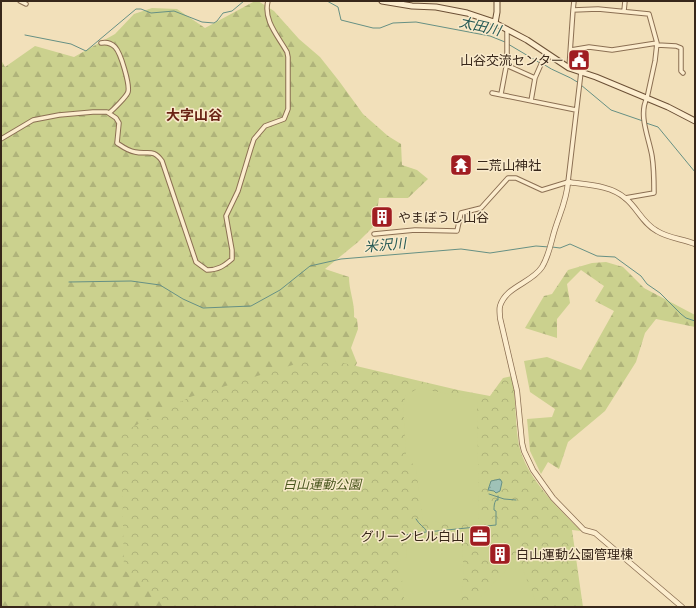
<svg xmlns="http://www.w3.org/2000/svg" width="696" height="608" font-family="'Crimson Pro','Noto Sans JP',serif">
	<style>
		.forest { fill: url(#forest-firs) }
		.park { fill: url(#park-crowns) }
		.garden { fill: #cbd18e }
		.water { fill: url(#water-ripples); stroke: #669084 }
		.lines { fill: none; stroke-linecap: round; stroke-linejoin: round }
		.stream { stroke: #669084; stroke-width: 1 }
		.minor-casing { stroke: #8b6f53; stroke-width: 5.5 }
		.tertiary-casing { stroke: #8b6f53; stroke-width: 6 }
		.secondary-casing { stroke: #6c5036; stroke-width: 7 }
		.minor { stroke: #fcedce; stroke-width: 3.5 }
		.tertiary { stroke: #fcedce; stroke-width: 4.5 }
		.secondary { stroke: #fcedce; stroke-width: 5 }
		.labels { text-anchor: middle; stroke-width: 3; stroke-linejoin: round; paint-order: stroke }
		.poi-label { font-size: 13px; fill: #38271a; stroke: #f9eacb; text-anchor: start }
		.park-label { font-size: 13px; font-style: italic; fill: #4a571e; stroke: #f9eacb }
		.water-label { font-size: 14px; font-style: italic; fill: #275a55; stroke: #f9eacb }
		.neighbourhood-label { font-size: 14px; font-weight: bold; fill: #692315; stroke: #f9eacb }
	</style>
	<defs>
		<pattern id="forest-firs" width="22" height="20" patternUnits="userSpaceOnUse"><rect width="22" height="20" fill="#cbd18e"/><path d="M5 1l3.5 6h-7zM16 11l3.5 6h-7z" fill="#afb37a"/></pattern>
		<pattern id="park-crowns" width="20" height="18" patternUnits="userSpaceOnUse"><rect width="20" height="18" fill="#cbd18e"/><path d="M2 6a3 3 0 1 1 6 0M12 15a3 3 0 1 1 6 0" fill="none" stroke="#afb37a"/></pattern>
		<pattern id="water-ripples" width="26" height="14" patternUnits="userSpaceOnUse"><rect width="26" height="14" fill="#9fc2b7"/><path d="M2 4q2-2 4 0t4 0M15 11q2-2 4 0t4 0" fill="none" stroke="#839e94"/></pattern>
	</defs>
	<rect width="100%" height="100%" fill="#f2e0ba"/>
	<path class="forest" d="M255,1H258L274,11L299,39L320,57L339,81L363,114L388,136L401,144L402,165L417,170L428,179L408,198H379L375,225L358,242L325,269L349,277C349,291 355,303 354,317L357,319L358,329L351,348L357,363L344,386L388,607H1V60L5,67L35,46L74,57L115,34L134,14L152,8L177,9L205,28Z
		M606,262L623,267L644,288L695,315V327L656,319L645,333L636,362L605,411L568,442L559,469L548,462L541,474L530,451L527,419L552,417L555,409L530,392L524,361L547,357L581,370L614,311L595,301L604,286L581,270L567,284L570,303L557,319V338L525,328L544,296L552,294L568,270L592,263Z"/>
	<path class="park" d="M318,357L458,390L490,396L503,378L512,376C516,397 515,418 518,440C523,475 557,507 581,531L572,530L583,607H171L169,604L124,570L121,433L190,397Z"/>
	<path class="garden" d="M419,388L477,400L479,525L423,521L416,469L406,454L403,405L406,395Z
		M461,535L464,572L460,607H405L402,580L396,562L407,557L406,538Z
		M508,568L523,570L538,607H473V605Z"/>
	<path class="water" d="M500,479L502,482L500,491L496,493L494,491L488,490L491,481Z"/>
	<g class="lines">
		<path class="stream" d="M327,1L338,7L341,20L373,28H380L393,23L416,22L490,36L505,42
			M25,35L71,44L86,51L136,9H141L151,13L174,11L202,22L214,23L217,21L223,13L232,11L244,1
			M508,44L540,63
			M543,64C554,72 568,75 579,83
			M581,85L611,110L643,121
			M646,123L658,127L695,172
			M552,247L560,248L570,244L597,256L615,257L619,260L641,276L647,284L660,293L681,314L686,318L695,321
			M69,282L131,281L160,285L183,299L203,308L251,306L280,290L310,266L341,259L461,249L490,253L536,246L549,247
			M489,494L504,499L516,500
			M416,519C419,525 425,527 427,532L496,525V511L494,510C494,507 494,503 496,500H498V496
			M404,535L426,532"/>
		<g class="minor-casing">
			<path id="minor" d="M20,1L26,4
				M573,10L598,9L649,14L657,43L655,61L647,98C638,115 649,138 652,156C654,168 654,180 654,193L625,198
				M624,11L625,1
				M101,43C106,42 111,43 115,47C121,53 130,85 128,92C127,96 113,110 109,113
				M657,45L676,46L681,48V71L683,73
				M571,50L589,47L612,50L657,43
				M506,65L535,78L531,101
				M569,68L573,10L574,1
				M535,78L546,53
				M492,93L576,110
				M501,94L507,62V29
				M1,139L33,120L59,115L93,112H107L116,118L119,123L117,143C123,147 128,151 135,152C148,155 153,148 162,161L196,262L207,270C218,270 224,266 232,259V250L226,216L238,191L251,148L254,139L265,126L284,119L288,109V57L287,52C278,36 263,20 268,1
				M374,234L415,230L457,231L461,213L481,208L508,178H516L542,190L568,182L581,72"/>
		</g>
		<g class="tertiary-casing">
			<path id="tertiary" d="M682,607L595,533L584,530L553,498L533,470L524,451L522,443L517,391L500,318C500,315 499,310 500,306C506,286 532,283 542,267C550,254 551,240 556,226C561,211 567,198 568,182C587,185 610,185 625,198C637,207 642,223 657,231C668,238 683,239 695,244"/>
		</g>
		<g class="secondary-casing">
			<path id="secondary" d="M382,1L412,6L436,7L467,13L491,21L527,40L569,68L596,77L668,107L695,121
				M495,23L497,12V1"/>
		</g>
		<use href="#minor" class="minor"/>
		<use href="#tertiary" class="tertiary"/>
		<use href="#secondary" class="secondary"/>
	</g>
	<defs>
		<g id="civic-square" transform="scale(1.15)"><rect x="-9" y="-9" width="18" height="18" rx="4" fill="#a01d22" stroke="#f9eacb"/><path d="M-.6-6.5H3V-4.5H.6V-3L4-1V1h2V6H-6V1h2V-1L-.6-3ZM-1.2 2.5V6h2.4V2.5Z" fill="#fff"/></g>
		<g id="temple-square" transform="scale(1.15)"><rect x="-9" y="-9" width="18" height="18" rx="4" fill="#a01d22" stroke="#f9eacb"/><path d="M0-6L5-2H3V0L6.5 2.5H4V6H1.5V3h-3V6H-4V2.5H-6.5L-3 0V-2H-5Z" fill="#fff"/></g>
		<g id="building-square" transform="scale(1.15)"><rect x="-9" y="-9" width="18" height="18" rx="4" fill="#a01d22" stroke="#f9eacb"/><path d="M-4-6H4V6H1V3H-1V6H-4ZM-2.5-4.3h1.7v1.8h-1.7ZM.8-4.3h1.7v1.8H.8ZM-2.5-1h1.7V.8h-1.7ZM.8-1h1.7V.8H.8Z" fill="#fff"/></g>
		<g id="office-square" transform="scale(1.15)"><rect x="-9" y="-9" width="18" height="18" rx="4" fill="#a01d22" stroke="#f9eacb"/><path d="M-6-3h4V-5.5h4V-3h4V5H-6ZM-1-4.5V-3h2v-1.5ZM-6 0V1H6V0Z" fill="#fff"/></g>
	</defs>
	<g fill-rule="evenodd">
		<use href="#civic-square" x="579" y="60"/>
		<use href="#temple-square" x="461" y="165"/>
		<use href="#building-square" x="382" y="217"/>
		<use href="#office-square" x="480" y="536"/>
		<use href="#building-square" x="500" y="554"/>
	</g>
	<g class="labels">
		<g class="poi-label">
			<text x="564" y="65" text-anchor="end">山谷交流センター</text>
			<text x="476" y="170">二荒山神社</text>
			<text x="398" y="222">やまぼうし山谷</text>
			<text x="464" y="541" text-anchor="end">グリーンヒル白山</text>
			<text x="516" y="559">白山運動公園管理棟</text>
		</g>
		<g class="park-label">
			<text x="322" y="489">白山運動公園</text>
		</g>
		<g class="water-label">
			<text transform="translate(480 26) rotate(13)" y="5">太田川</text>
			<text transform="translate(385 245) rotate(-5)" y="5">米沢川</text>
		</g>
		<g class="neighbourhood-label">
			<text x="194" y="120">大字山谷</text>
		</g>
	</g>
	<rect width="696" height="608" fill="none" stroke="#38271a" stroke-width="4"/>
</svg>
